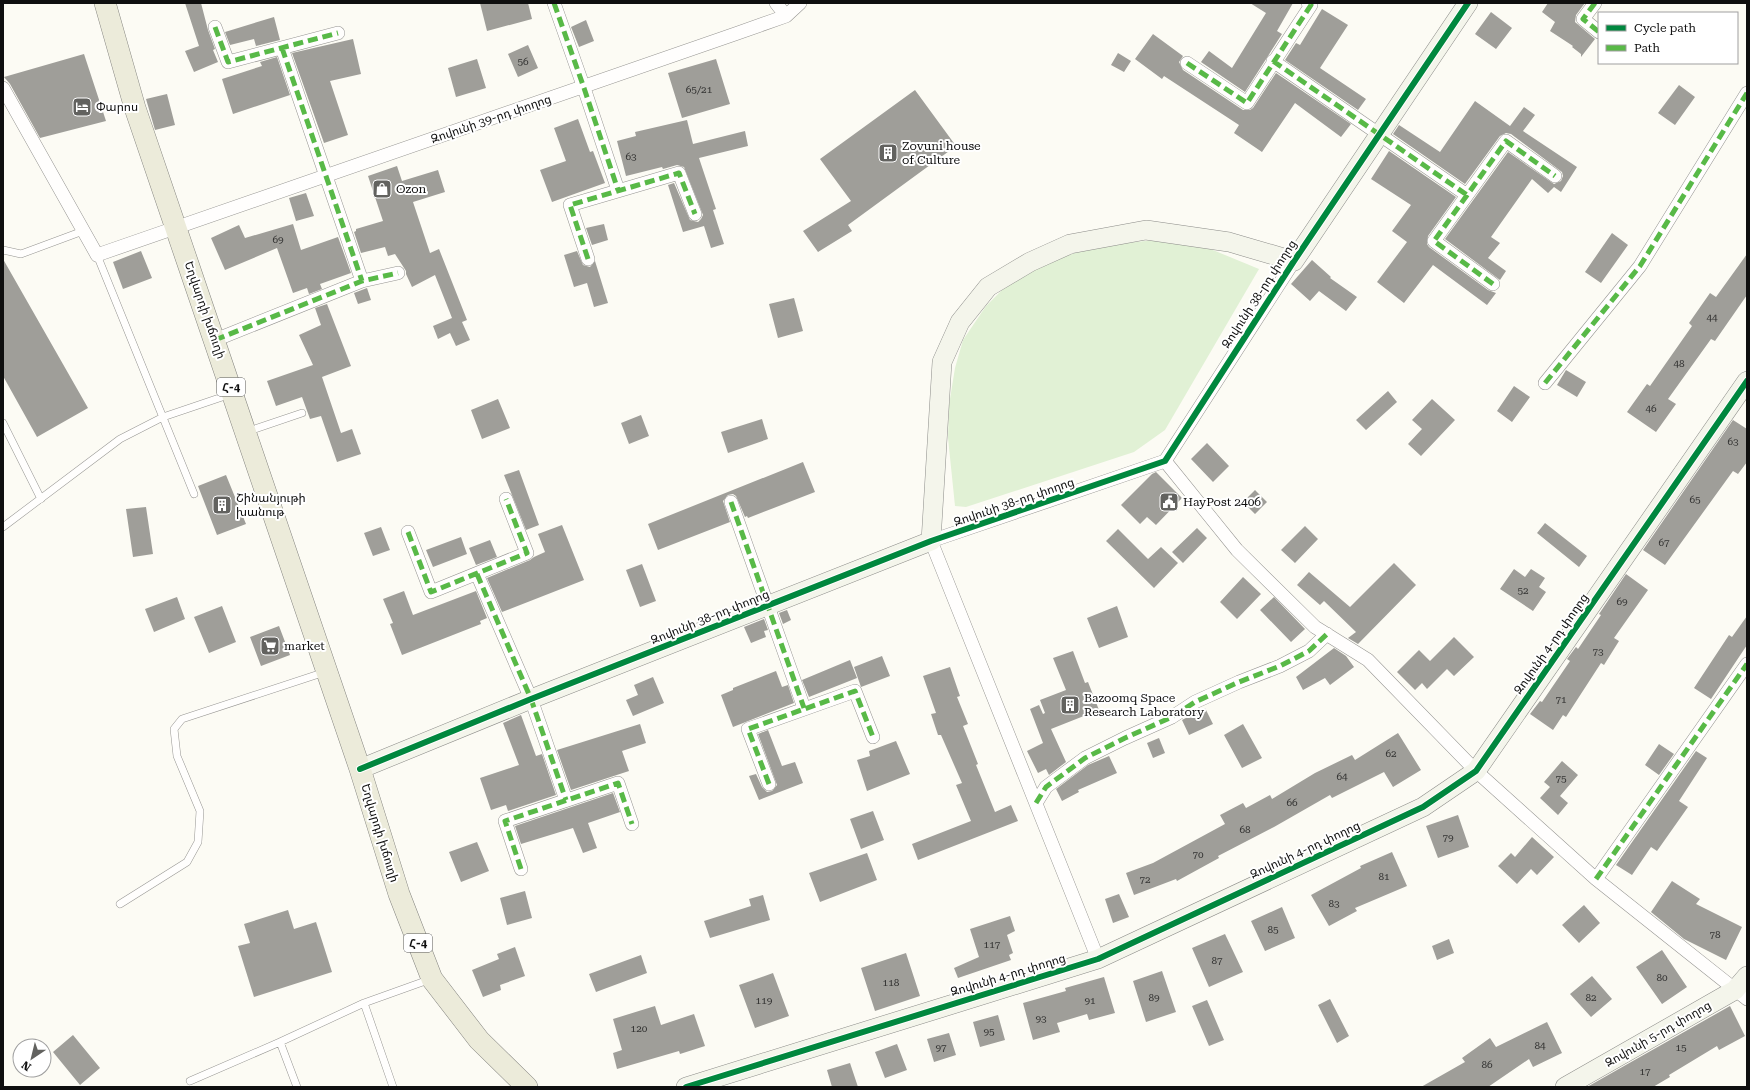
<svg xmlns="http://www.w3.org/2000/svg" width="1750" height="1090" font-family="'Roboto Serif','Noto Sans Armenian',serif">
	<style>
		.green { fill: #e1f1d5 }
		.building { fill: #9f9e99 }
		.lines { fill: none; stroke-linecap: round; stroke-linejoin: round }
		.lane-casing { stroke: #969592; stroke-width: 8 }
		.street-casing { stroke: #969592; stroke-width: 14 }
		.secondary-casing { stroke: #8c8c89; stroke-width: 20 }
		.primary-casing { stroke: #83837f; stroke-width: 22 }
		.lane { stroke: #fffefd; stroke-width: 7 }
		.street { stroke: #fffefd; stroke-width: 13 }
		.secondary { stroke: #f4f5eb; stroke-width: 19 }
		.primary { stroke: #ecebda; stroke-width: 21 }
		.quiet { stroke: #58b947; stroke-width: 5; stroke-dasharray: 10 5; stroke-linecap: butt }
		.cycleway-casing { stroke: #fff; stroke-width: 8 }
		.cycleway { stroke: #00873e; stroke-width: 6 }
		.labels { text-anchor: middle; stroke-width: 4; stroke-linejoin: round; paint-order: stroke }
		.number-label { font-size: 10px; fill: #333332 }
		.shield { fill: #fff; stroke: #575757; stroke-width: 1 }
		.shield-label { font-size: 11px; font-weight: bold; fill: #0f0f0f }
		.poi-label { font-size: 12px; fill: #0f0f0f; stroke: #fff; text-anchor: start }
		.street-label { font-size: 12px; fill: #0f0f0f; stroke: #fff }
	</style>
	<rect width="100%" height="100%" fill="#fcfbf4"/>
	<path class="green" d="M1163,239L1208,248L1259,269L1165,430L1134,452L966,507L955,506L948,438L949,405L955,368L963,340L986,306L1002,290L1033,270L1061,258L1091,247Z"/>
	<path class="building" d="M185,3H201L208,30L215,49L213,50L218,62L194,72L185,51L199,46Z
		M480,3H528L532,19L487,31Z
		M1250,3H1293L1277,31L1282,34L1245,92L1201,62L1209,51L1232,68L1266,13Z
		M1548,3H1585L1576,15L1575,22L1595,39L1581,57V54L1572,47L1573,46L1550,31L1555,22L1542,12Z
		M1322,9L1348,25L1320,68L1366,99L1358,110L1285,60L1296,43L1300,45Z
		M1491,12L1512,28L1496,49L1475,34Z
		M274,17L280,40L256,46L254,39L230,45L225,32Z
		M586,20L594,41L579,47L571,27Z
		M1153,34L1183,56L1179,62L1183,70L1243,110H1250L1253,108L1276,73L1351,124L1341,137L1295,103L1262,152L1234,133L1239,125L1164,76L1162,79L1135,59Z
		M353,39L361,74L330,81L348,135L324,143L292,53Z
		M528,45L538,68L518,77L508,54Z
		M1118,53L1131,61L1124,72L1111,65Z
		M84,54L106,121L40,138L10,84L4,77Z
		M277,57L290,95L233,114L222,79L262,66L260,62Z
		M477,59L486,88L456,97L448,68Z
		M716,59L730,104L682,118L668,73Z
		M1679,85L1695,97L1675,125L1658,113Z
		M915,90L956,146L848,225L852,231L818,252L803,231L851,201L820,159Z
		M167,94L175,125L155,130L146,99Z
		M1475,101L1510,126L1524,107L1535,115L1523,131L1577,167L1561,192L1554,187L1548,193L1532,179L1491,237L1500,243L1488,258L1506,271L1500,280L1445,239L1508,152L1554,184L1561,181L1563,176L1562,172L1511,134L1506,133L1500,136L1465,184L1393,134L1399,125L1440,152Z
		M578,119L590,152L593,151L605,183L552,202L540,170L566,161L554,128Z
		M687,120L693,144L745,131L748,146L699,158L716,209L713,210L724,244L711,248L704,226L683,232L668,185L674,183L690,220L698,222L701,219L703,215L684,167L677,165L663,169L662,167L626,176L617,141L636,136L635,132Z
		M1389,151L1456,197L1428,236L1427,244L1429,247L1488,290L1496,293L1487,305L1433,265L1404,303L1377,282L1407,242L1392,231L1411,205L1371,179Z
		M397,166L402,181L438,170L445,192L413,202L430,253L439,249L467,320L462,322L470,340L456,346L450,333L438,339L433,326L452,318L435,275L412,287L406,274V271L395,254L388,256L385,247L361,253L354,232L356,231V229L383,221L368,176Z
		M306,193L314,216L296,221L289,198Z
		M293,224L301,250L338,237L351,273L320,284L322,289L309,294L307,288L293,293L277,248L225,270L211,238L239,225L245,238Z
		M604,224L608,240L592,245L586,228Z
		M1612,233L1628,245L1601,283L1585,272Z
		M141,251L152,278L123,289L113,262Z
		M577,251L583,265L590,267L595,261L608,303L594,307L587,283L574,287L564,255Z
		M1747,254V295L1715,341L1711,339L1668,399L1676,404L1656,432L1627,412L1647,384L1650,386L1692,326L1689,323L1710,293L1716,297Z
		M3,259L88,408L37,437L3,376Z
		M1312,260L1331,277L1330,278L1357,297L1346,311L1319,291L1310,301L1291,284Z
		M367,288L371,300L358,304L354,293Z
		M794,298L803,331L778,338L769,304Z
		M327,304L351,366L322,377L341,433L352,429L361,454L337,462L321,416L310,419L302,397L276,406L267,381L313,365L299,335L321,325L315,308Z
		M1566,370L1586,382L1577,397L1557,385Z
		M1514,386L1530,397L1512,422L1497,411Z
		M1388,391L1397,402L1366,430L1356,420Z
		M498,399L510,428L482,439L471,410Z
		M1432,399L1455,420L1421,456L1408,444L1422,429L1412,420Z
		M641,415L649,436L629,444L621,423Z
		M762,419L768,439L728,453L721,432Z
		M1733,420L1747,429V462L1738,474L1733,471L1665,565L1643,550Z
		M1207,443L1229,466L1213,482L1191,459Z
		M803,462L815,492L748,518L747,516L745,517L736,496L733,494L728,495L723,501L730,522L658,550L648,524Z
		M519,470L539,525L526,530L504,475Z
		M1156,472L1182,498L1156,525L1147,517L1140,524L1121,505L1152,474Z
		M226,475L246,524L217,535L198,486Z
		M1255,490L1267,502L1255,514L1243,502Z
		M146,507L153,554L133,557L126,509Z
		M1545,523L1587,556L1579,567L1537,533Z
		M562,525L584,580L502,612L487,578L530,560L534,557L545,552L538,534Z
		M1305,526L1318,539L1295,563L1281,550Z
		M381,527L390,550L373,556L364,533Z
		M1197,528L1207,538L1183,563L1172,552Z
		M1118,529L1148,559L1161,547L1178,563L1154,588L1106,541Z
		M461,537L467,554L433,567L426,550Z
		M490,540L497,557L476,565L469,548Z
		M1394,563L1416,585L1358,644L1348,638L1356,632L1324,601L1320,605L1297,585L1309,572L1350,607Z
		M642,564L656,601L640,607L626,570Z
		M1514,569L1525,577L1531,569L1545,578L1539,587L1546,592L1533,611L1500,589Z
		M1626,574L1648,590L1614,638L1619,641L1604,665L1601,663L1566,717L1563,715L1553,730L1530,714L1540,701L1542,702L1570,661L1567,659L1576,647L1578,649L1601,615L1599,614Z
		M1243,577L1261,594L1237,619L1220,602Z
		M404,591L413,615L476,591L487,618L480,621L481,624L402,655L390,624L393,623L383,599Z
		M177,597L185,619L154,632L145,609Z
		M1274,597L1305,629L1291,642L1260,610Z
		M222,606L236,642L209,653L194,617Z
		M1117,606L1128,637L1099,648L1087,618Z
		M787,610L791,620L783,624L779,613Z
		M1747,616V645L1711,699L1694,688L1729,635L1732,637Z
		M764,619L768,630L764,631L766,637L751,643L744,627Z
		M279,626L290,655L261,666L250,637Z
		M1454,637L1474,657L1454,676L1447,669L1427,689L1422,683L1415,690L1397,672L1419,650L1430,661Z
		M1334,648L1346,656L1354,667L1330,685L1325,678L1303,690L1296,677Z
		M1073,651L1085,683L1088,682L1099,710L1051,729L1066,762L1049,775L1046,769L1038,773L1027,751L1043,743L1030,709L1039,705L1043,714L1045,713L1040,700L1066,690L1053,658Z
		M882,656L890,676L861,687L854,667Z
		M850,660L857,678L809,697L802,680Z
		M950,667L960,696L957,697L968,724L963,726L978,764L976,765L995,812L1011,805L1018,821L918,860L912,844L971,821L956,785L962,783L941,735H938L931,714L936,713L923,676Z
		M776,671L782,687L788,685L794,703L733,727L721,695L733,690V688Z
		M653,677L664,703L633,716L626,700L638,695L634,685Z
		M1205,708L1213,724L1189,735L1182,720Z
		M521,715L536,756L542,754L556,795L508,811L506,805L491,810L480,778L519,765L503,723Z
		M640,724L646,743L622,751L629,771L571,790L557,750Z
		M1243,724L1262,758L1242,768L1224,735Z
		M768,730L782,766L795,762L803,783L759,800L749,776L756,774L762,787L767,792L772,791L777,785L758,734Z
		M1398,733L1421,770L1393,787L1384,772L1332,798L1330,795L1274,827L1218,856L1219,858L1177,881L1176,879L1134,895L1126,873L1153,863L1225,824L1220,815L1243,803L1246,808L1270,795L1272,799L1315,773L1352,755L1355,760Z
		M1159,738L1165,753L1153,758L1147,743Z
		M896,741L910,774L867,791L857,760L870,756L869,751Z
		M1659,744L1674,754L1659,775L1645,765Z
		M1696,751L1707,758L1679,801L1688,807L1657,851L1651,847L1632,875L1616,865Z
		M1109,756L1117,773L1078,790L1079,792L1062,801L1056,789L1088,765Z
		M1562,761L1578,775L1560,796L1568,803L1558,815L1540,798L1550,787L1544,782Z
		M613,793L620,812L588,823L597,848L583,853L573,828L521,844L515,826Z
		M873,811L884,840L861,849L850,819Z
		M1458,815L1469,847L1438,858L1426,826Z
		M1532,837L1554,857L1537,875L1531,869L1517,884L1498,866L1511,853L1515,857Z
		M477,842L489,871L461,882L449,852Z
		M1392,852L1407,886L1355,908L1357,911L1329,926L1311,895L1361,868L1360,866Z
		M867,853L877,880L820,902L809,873Z
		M1672,881L1700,899L1696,904L1742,927L1726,960L1684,939L1651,912Z
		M525,891L532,918L507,925L500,898Z
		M1119,894L1129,917L1113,923L1105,899Z
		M763,895L770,920L710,938L704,921L751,906L749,899Z
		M1584,905L1600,923L1579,943L1562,925Z
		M1282,907L1295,938L1265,951L1251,921Z
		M288,910L294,929L316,922L332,972L254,997L238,946L250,943L244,924Z
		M1010,916L1015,931L1007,935L1013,953L1009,955L1011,960L958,978L954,968L979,957L970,929Z
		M1225,934L1243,972L1209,987L1192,948Z
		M1449,939L1454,953L1437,960L1432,946Z
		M515,947L525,976L500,985L501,990L483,997L472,970L499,959L497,954Z
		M1662,950L1687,987L1662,1004L1636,967Z
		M906,953L920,996L875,1011L861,968Z
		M641,955L647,973L596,992L589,974Z
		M1162,971L1176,1012L1146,1022L1133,981Z
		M773,973L789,1016L755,1028L739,985Z
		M1592,976L1612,999L1591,1017L1570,994Z
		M1104,977L1115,1013L1089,1020L1087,1014L1057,1023L1060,1032L1033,1040L1023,1003L1066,991L1065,988Z
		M1330,999L1349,1036L1337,1043L1318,1005Z
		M1207,1000L1224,1040L1209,1046L1192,1006Z
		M655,1006L661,1025L694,1014L705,1046L680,1054L679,1051L617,1069L613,1053L622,1050L613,1019Z
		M1730,1006L1745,1036L1719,1050L1717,1046L1669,1075L1670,1077L1653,1087H1587Z
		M998,1015L1005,1040L980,1047L973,1022Z
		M1547,1022L1562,1053L1533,1067L1529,1059L1488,1087H1421L1465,1062L1462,1058L1490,1038L1496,1047Z
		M949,1033L956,1055L934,1062L927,1039Z
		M73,1035L100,1068L80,1085L53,1052Z
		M897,1044L907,1070L885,1078L875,1052Z
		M850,1063L858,1087H832L827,1070Z"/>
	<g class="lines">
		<g class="lane-casing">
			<path id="lane" d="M3,250L21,254L83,231
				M97,255L194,494
				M3,423L41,499
				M246,432L302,413
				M3,527L120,439L163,417L231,394
				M120,904L187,862L198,842L200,811L177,756L174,729L182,719L325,672
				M280,1042L297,1087
				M190,1081L280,1042L364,1003
				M393,1087L364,1003L431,979"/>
		</g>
		<g class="street-casing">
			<path id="street" d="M554,3L584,88L618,190
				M776,3L786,16
				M1595,3L1583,19L1599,32
				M215,27L228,62L338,33
				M282,48L362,281
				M1273,61L1467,195
				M1187,63L1247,103L1311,5L1308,3
				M3,88L97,255C327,175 557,97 786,16L800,3
				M588,259L570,205L679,173L695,214
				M1493,284L1434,241L1506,141L1555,176
				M215,340L362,281L398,273
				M1545,383L1640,266L1747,93
				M1165,461L1237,550L1315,627L1368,660L1476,771L1596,879L1747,999
				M731,502L804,708
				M408,532L431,592L527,553L506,499
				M477,574L531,699L566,800
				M769,784L748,729L855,691L873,737
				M1036,803L1046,787L1085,758L1125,738L1172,717L1195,702L1239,682L1280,666L1309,651L1327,634
				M521,869L505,821L618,783L632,824
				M1596,879L1747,664
				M1098,959L931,541L1165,461L1294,261"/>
		</g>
		<g class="secondary-casing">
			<path id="secondary" d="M360,769L531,699L931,541L942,362L960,322L988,287L1030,262L1070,244L1146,230L1229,242L1294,261L1468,3
				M686,1087L1098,959L1423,807L1476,771L1747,381
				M1565,1087L1735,990L1747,976"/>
		</g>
		<g class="primary-casing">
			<path id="primary" d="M105,3L135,108L360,769L399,894L432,979L479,1040L527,1087"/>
		</g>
		<use href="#lane" class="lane"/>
		<use href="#street" class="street"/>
		<use href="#secondary" class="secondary"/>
		<use href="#primary" class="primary"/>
		<path class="quiet" d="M554,3L584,88L618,190
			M1595,3L1583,19L1599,32
			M215,27L228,62L338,33
			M282,48L362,281
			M1273,61L1467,195
			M1187,63L1247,103L1311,5L1308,3
			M588,259L570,205L679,173L695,214
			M1493,284L1434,241L1506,141L1555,176
			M215,340L362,281L398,273
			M1545,383L1640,266L1747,93
			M731,502L804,708
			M408,532L431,592L527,553L506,499
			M477,574L531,699L566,800
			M769,784L748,729L855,691L873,737
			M1036,803L1046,787L1085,758L1125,738L1172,717L1195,702L1239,682L1280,666L1309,651L1327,634
			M521,869L505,821L618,783L632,824
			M1596,879L1747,664"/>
		<g class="cycleway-casing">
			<path id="cycleway" d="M360,769L531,699L931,541L1165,461L1294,261L1468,3
				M686,1087L1098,959L1423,807L1476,771L1747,381"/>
		</g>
		<use href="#cycleway" class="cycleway"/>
	</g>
	<defs>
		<g id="hotel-square" transform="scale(1)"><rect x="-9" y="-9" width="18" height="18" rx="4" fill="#62625f" stroke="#fff"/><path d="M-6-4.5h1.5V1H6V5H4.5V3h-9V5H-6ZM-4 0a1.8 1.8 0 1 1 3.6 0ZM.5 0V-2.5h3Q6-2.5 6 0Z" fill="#fff"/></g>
		<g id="building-square" transform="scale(1)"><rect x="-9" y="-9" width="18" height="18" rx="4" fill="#62625f" stroke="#fff"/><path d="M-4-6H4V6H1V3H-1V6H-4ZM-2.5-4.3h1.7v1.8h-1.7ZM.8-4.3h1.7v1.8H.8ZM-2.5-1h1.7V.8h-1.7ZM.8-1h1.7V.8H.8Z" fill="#fff"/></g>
		<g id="shop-square" transform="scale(1)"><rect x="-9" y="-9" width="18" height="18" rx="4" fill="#62625f" stroke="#fff"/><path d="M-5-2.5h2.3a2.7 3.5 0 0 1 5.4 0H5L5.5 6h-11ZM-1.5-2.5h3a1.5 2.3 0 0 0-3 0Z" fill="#fff"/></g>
		<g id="civic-square" transform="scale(1)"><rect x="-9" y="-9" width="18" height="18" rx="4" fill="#62625f" stroke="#fff"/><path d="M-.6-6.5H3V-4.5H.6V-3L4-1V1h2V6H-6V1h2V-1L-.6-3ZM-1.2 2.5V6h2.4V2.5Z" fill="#fff"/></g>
		<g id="supermarket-square" transform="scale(1)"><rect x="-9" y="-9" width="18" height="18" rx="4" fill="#62625f" stroke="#fff"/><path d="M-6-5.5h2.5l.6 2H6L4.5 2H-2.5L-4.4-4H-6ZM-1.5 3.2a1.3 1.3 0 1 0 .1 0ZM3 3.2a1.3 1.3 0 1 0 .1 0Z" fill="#fff"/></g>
	</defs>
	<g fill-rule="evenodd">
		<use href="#hotel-square" x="82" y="107"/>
		<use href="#building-square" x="888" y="153"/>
		<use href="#shop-square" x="382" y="189"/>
		<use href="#civic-square" x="1169" y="502"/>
		<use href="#building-square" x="222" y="505"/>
		<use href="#supermarket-square" x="270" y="646"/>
		<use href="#building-square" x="1070" y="705"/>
	</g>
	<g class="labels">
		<g class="number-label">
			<text x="523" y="65">56</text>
			<text x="699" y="93">65/21</text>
			<text x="631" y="160">63</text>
			<text x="278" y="243">69</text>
			<text x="1712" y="321">44</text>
			<text x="1679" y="367">48</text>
			<text x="1651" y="412">46</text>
			<text x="1733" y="445">63</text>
			<text x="1695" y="503">65</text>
			<text x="1664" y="546">67</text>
			<text x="1523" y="594">52</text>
			<text x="1622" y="605">69</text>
			<text x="1598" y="655">73</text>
			<text x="1561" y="703">71</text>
			<text x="1391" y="757">62</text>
			<text x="1342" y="780">64</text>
			<text x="1561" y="782">75</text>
			<text x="1292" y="806">66</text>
			<text x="1245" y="833">68</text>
			<text x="1448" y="841">79</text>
			<text x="1198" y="858">70</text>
			<text x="1384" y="880">81</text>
			<text x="1145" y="883">72</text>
			<text x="1334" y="907">83</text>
			<text x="1273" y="933">85</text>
			<text x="1715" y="938">78</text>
			<text x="992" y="948">117</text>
			<text x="1217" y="964">87</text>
			<text x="1662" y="981">80</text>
			<text x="891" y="986">118</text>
			<text x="1154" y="1001">89</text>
			<text x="1591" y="1001">82</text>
			<text x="764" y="1004">119</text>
			<text x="1090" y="1004">91</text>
			<text x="1041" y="1022">93</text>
			<text x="639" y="1032">120</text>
			<text x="989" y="1035">95</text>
			<text x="1540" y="1049">84</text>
			<text x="941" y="1051">97</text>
			<text x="1681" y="1051">15</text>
			<text x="1487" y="1068">86</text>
			<text x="1645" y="1075">17</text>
		</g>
		<g class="shield">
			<rect x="217" y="378" width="28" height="18" rx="3"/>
			<rect x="404" y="934" width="28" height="18" rx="3"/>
		</g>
		<g class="shield-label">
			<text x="231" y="391">Հ-4</text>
			<text x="418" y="947">Հ-4</text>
		</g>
		<g class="poi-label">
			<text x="96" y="111">Փարոս</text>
			<text x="902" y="150">Zovuni house<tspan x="902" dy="14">of Culture</tspan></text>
			<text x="396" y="193">Ozon</text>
			<text x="236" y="502">Շինանյութի<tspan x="236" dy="14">խանութ</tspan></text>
			<text x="1183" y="506">HayPost 2406</text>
			<text x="284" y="650">market</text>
			<text x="1084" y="702">Bazoomq Space<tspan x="1084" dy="14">Research Laboratory</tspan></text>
		</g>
		<g class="street-label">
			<text transform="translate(491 119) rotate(-19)" y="4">Զովունի 39-րդ փողոց</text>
			<text transform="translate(1259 294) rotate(-57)" y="4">Զովունի 38-րդ փողոց</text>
			<text transform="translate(205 310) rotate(71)" y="4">Եղվարդի խճուղի</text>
			<text transform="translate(1014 502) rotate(-19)" y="4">Զովունի 38-րդ փողոց</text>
			<text transform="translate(710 617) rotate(-22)" y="4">Զովունի 38-րդ փողոց</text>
			<text transform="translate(1551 644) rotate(-55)" y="4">Զովունի 4-րդ փողոց</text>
			<text transform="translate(380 833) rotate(73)" y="4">Եղվարդի խճուղի</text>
			<text transform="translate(1305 850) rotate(-25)" y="4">Զովունի 4-րդ փողոց</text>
			<text transform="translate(1008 975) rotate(-17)" y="4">Զովունի 4-րդ փողոց</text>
			<text transform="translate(1658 1034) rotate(-30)" y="4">Զովունի 5-րդ փողոց</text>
		</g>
	</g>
	<rect width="1750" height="1090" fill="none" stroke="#0f0f0f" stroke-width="8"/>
	<rect x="1598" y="12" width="140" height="52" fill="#ffffff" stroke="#9f9f9f"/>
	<rect x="1606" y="25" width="20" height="6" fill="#00873e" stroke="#9f9f9f"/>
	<text x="1634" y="32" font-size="12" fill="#0f0f0f">Cycle path</text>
	<rect x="1606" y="45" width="20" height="6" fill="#58b947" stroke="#9f9f9f"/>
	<text x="1634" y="52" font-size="12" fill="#0f0f0f">Path</text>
	<g transform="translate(32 1058) rotate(215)"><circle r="19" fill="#ffffff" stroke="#9f9f9f"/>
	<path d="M0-3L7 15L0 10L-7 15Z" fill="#62625f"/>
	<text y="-6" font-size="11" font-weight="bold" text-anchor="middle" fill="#0f0f0f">N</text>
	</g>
</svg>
